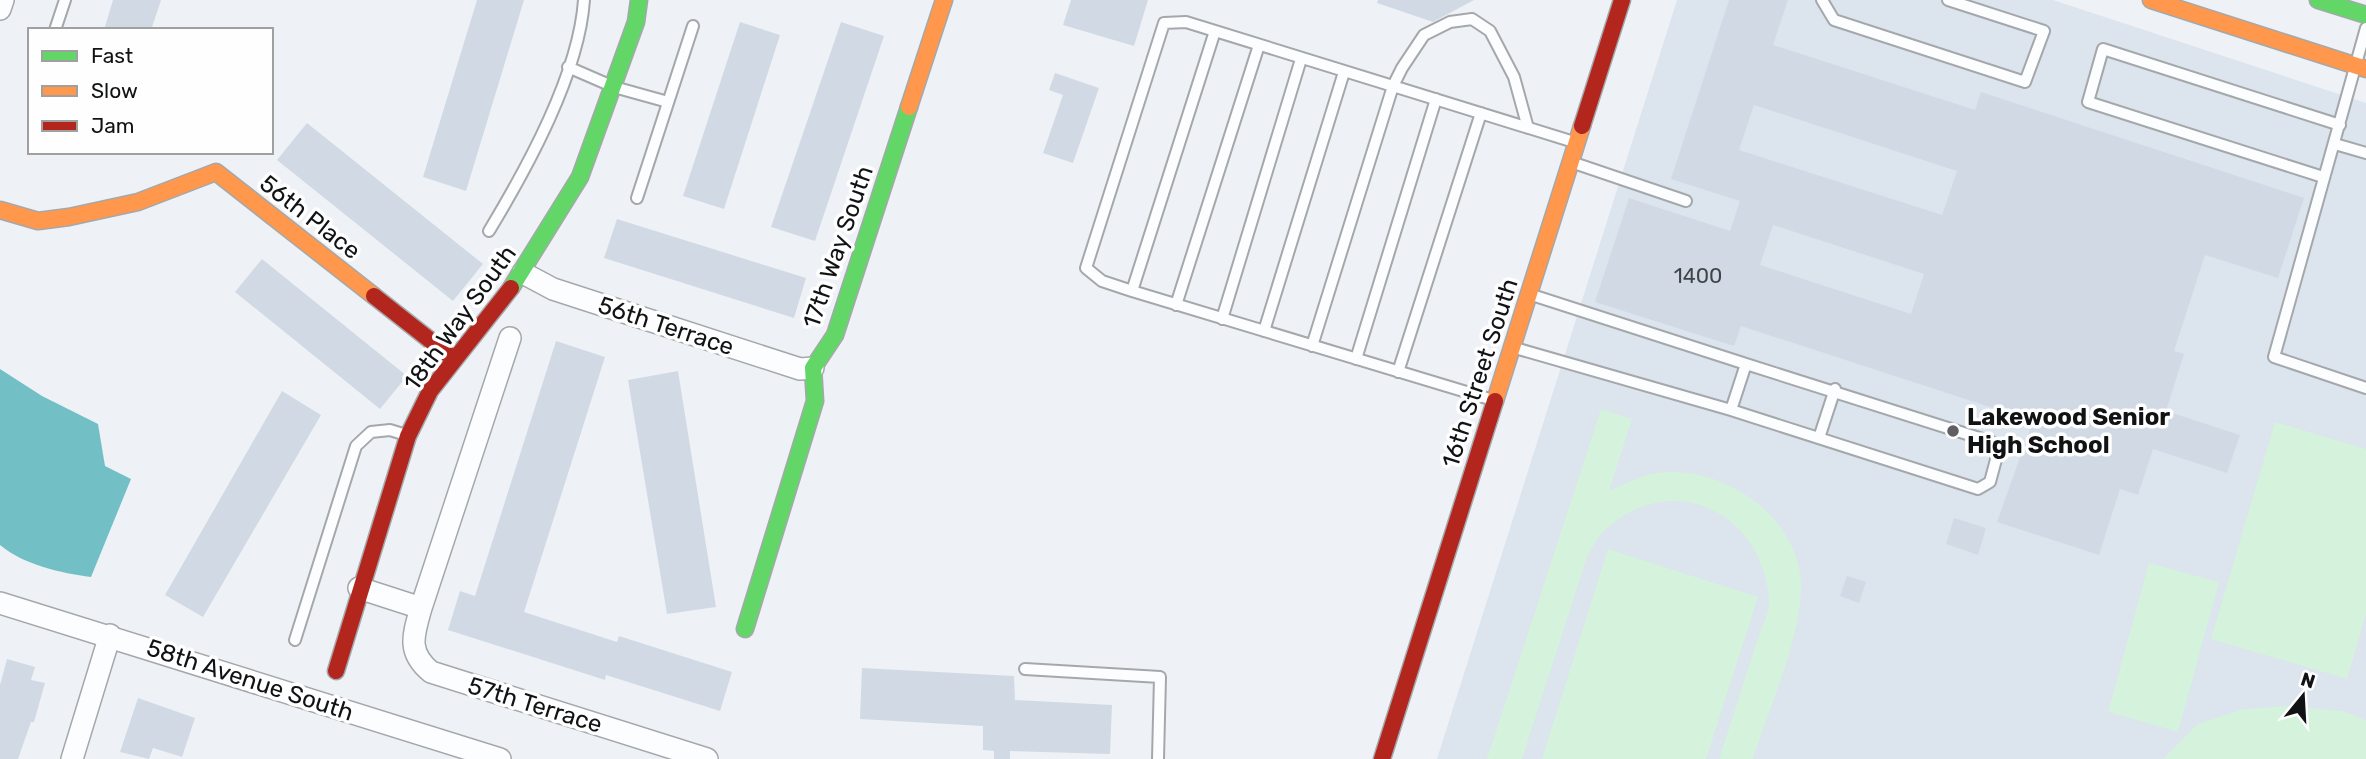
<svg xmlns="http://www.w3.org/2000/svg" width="2366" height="759" font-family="Rubik,sans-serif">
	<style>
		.built { fill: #dce4ee }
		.green { fill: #d5f2dc }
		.water { fill: #72bfc6 }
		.building { fill: #d1dae4; fill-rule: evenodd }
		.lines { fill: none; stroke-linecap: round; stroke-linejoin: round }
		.lane-casing { stroke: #a5a8ab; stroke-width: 14 }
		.street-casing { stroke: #a5a8ab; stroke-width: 24 }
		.fast-casing { stroke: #a5a8ab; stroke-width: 19 }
		.slow-casing { stroke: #a5a8ab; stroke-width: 19 }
		.jam-casing { stroke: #a5a8ab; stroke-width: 19 }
		.lane { stroke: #fcfdfe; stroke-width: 10 }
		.street { stroke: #fcfdfe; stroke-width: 21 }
		.fast { stroke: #63d668; stroke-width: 16 }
		.slow { stroke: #ff974d; stroke-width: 16 }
		.jam { stroke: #b3261e; stroke-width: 16 }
		.poi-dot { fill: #5e6063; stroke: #fefefe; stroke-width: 2.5 }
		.labels { text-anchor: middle; stroke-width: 7; stroke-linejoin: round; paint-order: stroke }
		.number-label { font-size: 21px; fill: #404448 }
		.street-label { font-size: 24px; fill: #101214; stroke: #fefefe }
		.poi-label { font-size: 24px; font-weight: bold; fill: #101214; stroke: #fefefe; text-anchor: start }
	</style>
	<rect width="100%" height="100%" fill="#eef2f6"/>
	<path class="built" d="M1677,0H2053L2366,103V759H1437Z"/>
	<path class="green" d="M1601,409L1632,419L1609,491C1625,484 1640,475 1658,473C1724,464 1804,519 1801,591C1799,642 1769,709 1753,759H1719C1732,720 1744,681 1757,641C1761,629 1770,613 1769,600C1763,513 1674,469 1607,528C1599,534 1594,546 1588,554L1522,759H1487Z
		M2275,422L2366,449V614L2347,679L2211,639Z
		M1608,549L1758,597L1706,759H1542Z
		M2149,563L2219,582L2178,732L2108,712Z
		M2287,706L2343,711L2366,720V759H2163L2198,724L2243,709Z"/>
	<path class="water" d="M0,369L42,396L98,424L105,466L131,479L91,577C61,573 24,565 0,545Z"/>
	<path class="building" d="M113,0H161L151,30H104Z
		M477,0H524L466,191L423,177Z
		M1071,0H1148L1134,46L1063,25Z
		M1378,0H1474L1433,22L1377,3Z
		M1729,0H1788L1773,45L1975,110L1981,92L2304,198L2278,278L2205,255L2174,351L2184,354L2166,411L2240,435L2227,473L2153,449L2138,495L2120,489L2099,555L1997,522L2033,421L1741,326L1734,346L1595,302L1629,198L1730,231L1740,201L1671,179ZM1754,105L1957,171L1942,215L1739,150ZM1773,225L1924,274L1911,314L1760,265Z
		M740,22L780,35L724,209L683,196Z
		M841,22L884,36L815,241L771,227Z
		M1055,73L1099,88L1073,163L1043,153L1063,95L1049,90Z
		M307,123L483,264L453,301L277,160Z
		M617,219L806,278L794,318L604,258Z
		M262,259L407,376L380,409L235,292Z
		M556,341L605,357L524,612L617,642L619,636L732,672L720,711L606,675L605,680L448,630L460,591L475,596Z
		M678,371L716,607L667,614L628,380Z
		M282,391L321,415L203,617L165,595Z
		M1954,518L1986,528L1978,555L1946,544Z
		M1847,576L1866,582L1859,603L1840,596Z
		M7,659L35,667L31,680L45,683L34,722H31L18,759H0V685Z
		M862,668L1014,676L1015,700L1112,705L1110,754L1010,751V759H994V751L983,750V726L860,719Z
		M138,698L195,718L182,757L153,748L149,759L120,752Z"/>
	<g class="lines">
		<g class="lane-casing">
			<path id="lane" d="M1822,0L1834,20L2025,82L2044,31L1948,0
				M2366,28L2274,357L2366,388
				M55,30L65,0
				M568,67L614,87L668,102
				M2335,144L2366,153
				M1574,163L1686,201
				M2323,177L2088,102L2103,49L2340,125
				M637,198L693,26
				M489,231C527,168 579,74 584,0
				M1132,291L1215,31
				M1176,305L1259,45
				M1222,319L1301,59
				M1264,331L1344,72
				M1312,346L1393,86L1402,68L1424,35L1450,22L1472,19L1490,31L1514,77L1528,128
				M1515,348L1731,410L1746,364L1532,295
				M1356,359L1436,99
				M1398,372L1481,113
				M1493,400L1132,291L1102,281L1086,268L1164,23L1186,22L1574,142
				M1731,410L1978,489L1990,482L1998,452L1992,442L1746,364
				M1819,438L1835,389
				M295,640L356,446L371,432L390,430L406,435
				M1025,669L1160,677L1158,759"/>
		</g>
		<g class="street-casing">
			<path id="street" d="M0,9L3,0
				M523,273L553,289L800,369L813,368
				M359,588L421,608L510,338
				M0,603L500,759
				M421,608C413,636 407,652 431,672L707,759
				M72,759L110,635"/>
		</g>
		<g class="fast-casing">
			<path id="fast" d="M2318,0L2366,15
				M511,288L580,177L636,22L639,0
				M745,629L815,401L813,368L835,335L909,107"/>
		</g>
		<g class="slow-casing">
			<path id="slow" d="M2151,0L2366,69
				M909,107L944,0
				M0,210L38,221L69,217L138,202L216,172L374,296
				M1495,401L1582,126"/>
		</g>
		<g class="jam-casing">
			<path id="jam" d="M1582,126L1622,0
				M374,296L454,359
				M336,671L408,436L430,391L511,288
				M1382,759L1495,401"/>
		</g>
		<use href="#lane" class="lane"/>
		<use href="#street" class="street"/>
		<use href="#fast" class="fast"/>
		<use href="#slow" class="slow"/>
		<use href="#jam" class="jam"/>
	</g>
	<circle class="poi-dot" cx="1953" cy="431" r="7"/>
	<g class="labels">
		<g class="number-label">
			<text x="1698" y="283">1400</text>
		</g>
		<g class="street-label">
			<text transform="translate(310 217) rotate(38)" y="8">56th Place</text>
			<text transform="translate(838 247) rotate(-71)" y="8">17th Way South</text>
			<text transform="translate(460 318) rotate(-54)" y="8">18th Way South</text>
			<text transform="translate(666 326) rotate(18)" y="8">56th Terrace</text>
			<text transform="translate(1480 373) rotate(-72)" y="8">16th Street South</text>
			<text transform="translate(250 680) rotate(18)" y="8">58th Avenue South</text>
			<text transform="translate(535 705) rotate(17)" y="8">57th Terrace</text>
		</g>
		<g class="poi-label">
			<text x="1967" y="425">Lakewood Senior<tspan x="1967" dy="28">High School</tspan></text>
		</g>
	</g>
	<rect x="28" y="28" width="245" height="126" fill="#fefefe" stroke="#9fa0a0" stroke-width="2"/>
	<rect x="42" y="51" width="35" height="10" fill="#63d668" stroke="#9fa0a0" stroke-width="2"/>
	<text x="91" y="63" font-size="21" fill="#101214">Fast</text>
	<rect x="42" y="86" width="35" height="10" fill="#ff974d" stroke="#9fa0a0" stroke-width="2"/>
	<text x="91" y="98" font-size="21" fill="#101214">Slow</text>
	<rect x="42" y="121" width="35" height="10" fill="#b3261e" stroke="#9fa0a0" stroke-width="2"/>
	<text x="91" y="133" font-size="21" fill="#101214">Jam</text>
	<g transform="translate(2303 696) rotate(18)" stroke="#fefefe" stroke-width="5" paint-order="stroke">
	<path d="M0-5L12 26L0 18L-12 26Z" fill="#101214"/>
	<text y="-10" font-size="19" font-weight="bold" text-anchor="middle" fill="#101214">N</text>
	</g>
</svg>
